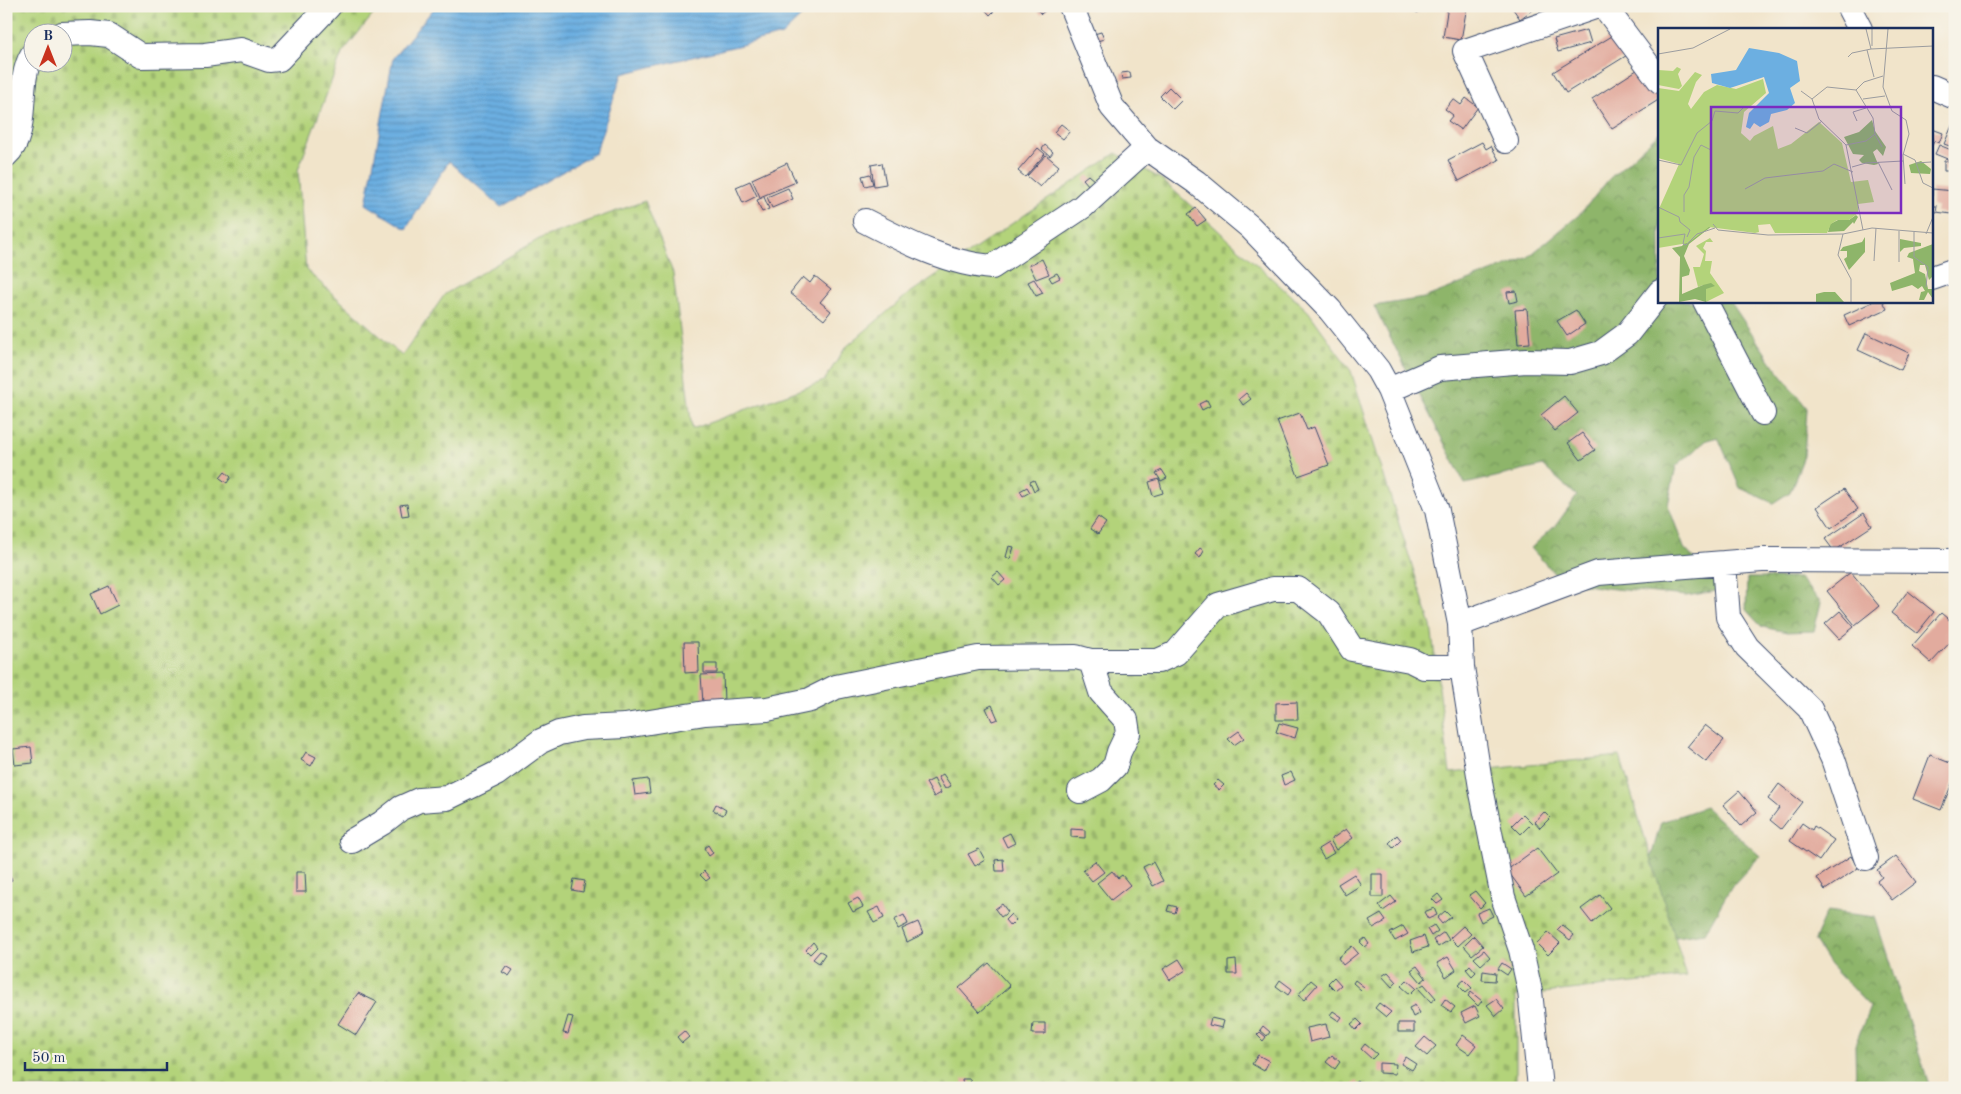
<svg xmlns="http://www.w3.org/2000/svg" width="1961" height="1094" font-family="'Old Standard TT',serif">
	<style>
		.forest { fill: url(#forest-crowns); stroke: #547264 }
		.cemetery { fill: url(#cemetery-stones); stroke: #67816c; fill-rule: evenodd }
		.water { fill: url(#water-rules); stroke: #446fa0 }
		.building { fill: #e2ab9e }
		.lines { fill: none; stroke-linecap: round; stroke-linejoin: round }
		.minor-casing { stroke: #3b4a6e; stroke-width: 26 }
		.minor { stroke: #fff; stroke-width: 24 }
		.inset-road { fill: none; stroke: #9b9c9f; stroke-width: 1 }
		.view { fill: #7b2cbf; fill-opacity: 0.15; stroke: #7b2cbf; stroke-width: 2.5 }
		.inset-edge { fill: none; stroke: #1b2f5e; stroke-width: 2.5 }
	</style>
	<defs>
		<pattern id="forest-crowns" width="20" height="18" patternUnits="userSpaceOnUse" patternTransform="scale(1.25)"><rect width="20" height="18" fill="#8eb56a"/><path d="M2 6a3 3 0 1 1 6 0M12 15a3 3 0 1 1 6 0" fill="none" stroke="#73945a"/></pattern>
		<pattern id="cemetery-stones" width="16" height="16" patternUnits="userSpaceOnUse" patternTransform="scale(1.25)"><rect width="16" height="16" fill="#b3d37a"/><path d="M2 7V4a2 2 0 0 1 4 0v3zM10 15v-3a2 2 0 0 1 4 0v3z" fill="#99b56c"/></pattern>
		<pattern id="water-rules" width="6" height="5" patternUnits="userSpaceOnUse" patternTransform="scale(1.25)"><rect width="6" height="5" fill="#6cafe1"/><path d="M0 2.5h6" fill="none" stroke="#588fba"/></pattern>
	</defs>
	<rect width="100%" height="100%" fill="#f7f3e8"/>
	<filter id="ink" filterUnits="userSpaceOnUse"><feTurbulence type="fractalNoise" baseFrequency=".02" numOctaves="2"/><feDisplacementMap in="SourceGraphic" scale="10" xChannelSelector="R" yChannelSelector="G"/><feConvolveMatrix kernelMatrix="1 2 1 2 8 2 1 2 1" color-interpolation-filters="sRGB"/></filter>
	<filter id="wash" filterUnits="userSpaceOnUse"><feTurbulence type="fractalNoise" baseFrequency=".0096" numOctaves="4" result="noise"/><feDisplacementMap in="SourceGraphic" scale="20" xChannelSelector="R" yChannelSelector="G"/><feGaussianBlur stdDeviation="1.12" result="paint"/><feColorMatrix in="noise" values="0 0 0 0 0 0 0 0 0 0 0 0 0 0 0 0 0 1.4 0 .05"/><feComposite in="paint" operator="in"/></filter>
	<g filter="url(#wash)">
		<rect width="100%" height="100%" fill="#f1e4ca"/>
		<path class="forest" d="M1660,132V301H1730L1774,366L1807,408L1804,456L1790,492L1773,503L1740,488L1718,437L1707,440L1676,466L1668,505L1684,548L1723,590L1686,596L1605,588L1561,581L1531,548L1556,525L1577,496L1543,466L1465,484L1374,306L1424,298L1527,258L1580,214L1609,179Z
			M1747,578H1799L1821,602L1814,631L1787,632L1762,627L1746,610Z
			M1705,807L1760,856L1731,887L1705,933L1669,938L1637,907L1661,822Z
			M1827,911L1875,917L1930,1088H1856L1855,1045L1870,1007L1830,965L1814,940Z"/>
		<path class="cemetery" d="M6,6H380L342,53L298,170L306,270L402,356L445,294L541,238L645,201L673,273L692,429L824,381L845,348L907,295L1116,153L1161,179L1308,311L1351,371L1431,626L1450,773L1620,756L1687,977L1516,996V1088H6ZM32,32H62V62H32Z"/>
		<path class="water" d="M436,6H812L782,35L622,74L595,153L501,207L449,161L406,229L366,204L393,58Z"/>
		<g id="blocks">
			<path class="building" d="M982,6H994L996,9L990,15Z
				M1047,6L1048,8L1041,14L1035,7Z
				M1412,6H1427L1417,13Z
				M1448,6H1467L1461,40L1443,37Z
				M1511,6H1528L1532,10L1520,19Z
				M1587,30L1591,43L1558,52L1554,39Z
				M1101,32L1104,39L1097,41L1094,34Z
				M1617,33L1629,54L1566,93L1553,72Z
				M1643,66L1660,92V99L1612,129L1592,99Z
				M1130,72L1131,78L1122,79L1121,73Z
				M1169,87L1182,100L1173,109L1160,96Z
				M1466,98L1478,107L1461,130L1448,121L1453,115L1445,109L1453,99L1461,105Z
				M1955,119V148L1944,144Z
				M1061,124L1070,131L1063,139L1054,132Z
				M1932,129L1943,133L1939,143L1934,141L1932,145Z
				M1482,142L1486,149L1491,146L1499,160L1459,181L1448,160Z
				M1045,145L1053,152L1050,156L1042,149Z
				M1939,145L1954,151L1950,160L1935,154Z
				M1038,148L1045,154L1025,177L1018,171Z
				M1046,155L1059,166L1040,187L1027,176Z
				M1944,161H1953V171H1944Z
				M787,163L796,182L760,197L752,179Z
				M882,163L886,184L874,186L871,165Z
				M870,174L873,184L865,186L862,176Z
				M1088,175L1095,181L1089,186L1083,179Z
				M750,181L757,196L743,203L736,187Z
				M788,188L793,199L772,208L767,197Z
				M1932,189L1954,191L1952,214L1936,212L1937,206H1932Z
				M764,197L769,209L762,212L757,200Z
				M1196,208L1206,220L1197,226L1188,214Z
				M1042,259L1049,274L1036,279L1029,265Z
				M1057,273L1060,278L1052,282L1049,277Z
				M815,276L831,289L820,302L831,311L824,320L790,293L803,277L810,283Z
				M1034,279L1043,293L1036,296L1028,282Z
				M1516,291L1518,301L1509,303L1507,292Z
				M1875,301H1883L1887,309L1849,326L1844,315Z
				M1527,309L1530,343L1518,344L1515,310Z
				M1576,310L1585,324L1567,336L1557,321Z
				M1866,333L1909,353L1901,370L1858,350Z
				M1246,393L1251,399L1243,405L1239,399Z
				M1564,396L1578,413L1555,431L1541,415Z
				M1207,400L1210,406L1202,410L1199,404Z
				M1300,413L1307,430L1314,427L1329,465L1298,476L1277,421Z
				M1582,433L1595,450L1581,460L1568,443Z
				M1162,470L1167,478L1161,481L1156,473Z
				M225,472L231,477L227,483L220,478Z
				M1159,479L1163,493L1153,496L1149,482Z
				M1034,480L1038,489L1034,491L1030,482Z
				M1027,487L1030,492L1023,496L1020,491Z
				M1844,489L1858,509L1831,528L1817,507Z
				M407,504L409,515L402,516L400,505Z
				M1864,513L1872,526L1834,551L1825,539Z
				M1098,517L1106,523L1098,534L1090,529Z
				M1009,546L1014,547L1010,559L1006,557Z
				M1200,548L1204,551L1200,558L1195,554Z
				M998,572L1005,580L999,585L992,577Z
				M1851,572L1879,606L1855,625L1827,591Z
				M109,586L118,605L100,614L91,594Z
				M1908,591L1934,612L1917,633L1891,613Z
				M1840,611L1854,627L1839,639L1825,624Z
				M1941,613L1955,625V637L1931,663L1912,646Z
				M684,642H698L699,672L685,673Z
				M704,664H717V673H704Z
				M723,674L724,702L703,703L701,675Z
				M1297,702L1298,720H1276V703Z
				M992,705L998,719L992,721L986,708Z
				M1279,723L1298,728L1295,738L1276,732Z
				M1705,725L1724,740L1706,762L1687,747Z
				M1239,731L1244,738L1234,745L1228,739Z
				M31,747L33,763L15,765L13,749Z
				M306,752L316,757L311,766L301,760Z
				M1930,755L1955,765V776L1941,810L1913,799Z
				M1291,772L1295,780L1284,785L1281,776Z
				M943,774L951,786L945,789L938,777Z
				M648,779L650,793L635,795L633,781Z
				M934,779L941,793L934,797L926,783Z
				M1218,780L1224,785L1219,790L1213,785Z
				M1779,784L1802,802L1781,829L1770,820L1779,808L1768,799Z
				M1739,791L1757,812L1741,826L1723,805Z
				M716,804L726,810L723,815L713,810Z
				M1544,812L1550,818L1540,828L1535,822Z
				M1523,814L1532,823L1521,834L1512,825Z
				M1802,823L1812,830L1814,826L1834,840L1819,861L1790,841Z
				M1071,829L1085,830V838L1071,837Z
				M1346,829L1353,838L1336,850L1330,840Z
				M1010,833L1015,843L1007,847L1002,837Z
				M1397,835L1401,840L1393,848L1389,843Z
				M1328,843L1334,853L1324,859L1318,849Z
				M708,845L713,853L709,856L704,848Z
				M1537,848L1557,874L1526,896L1507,870Z
				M979,849L985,860L975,866L968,854Z
				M1851,856L1858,868L1825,890L1817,878Z
				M1896,856L1916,882L1892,900L1877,881L1882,877L1877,870Z
				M1003,859L1004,871H996L995,860Z
				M1095,861L1104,872L1092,881L1083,870Z
				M1153,862L1163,881L1153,886L1143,867Z
				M6,871L12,880L6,884Z
				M704,871L710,878L706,881L700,875Z
				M1112,871L1118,878L1122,875L1130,885L1111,900L1097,883Z
				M296,872H305L306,892H296Z
				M1354,874L1361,885L1345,895L1338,884Z
				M1372,874H1383V897H1372Z
				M574,879L585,881L583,892L572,890Z
				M1475,891L1485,903L1480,908L1469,895Z
				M1438,894L1443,900L1437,904L1432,899Z
				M1600,895L1610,908L1592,923L1581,909Z
				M1391,896L1396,902L1383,911L1379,905Z
				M858,898L863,907L853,912L848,903Z
				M1002,904L1008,912L1001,917L995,909Z
				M1169,905L1177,907L1175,913L1167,911Z
				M879,907L884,918L874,923L868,912Z
				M1434,908L1437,915L1428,919L1424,912Z
				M1489,908L1493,916L1481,922L1477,913Z
				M1445,911L1451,917L1442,924L1437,918Z
				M1011,914L1016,920L1010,926L1005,920Z
				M1381,914L1386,921L1373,928L1369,921Z
				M904,915L908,924L898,929L894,920Z
				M918,922L923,934L907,942L902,929Z
				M1434,925L1438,931L1431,936L1427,929Z
				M1562,925L1574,935L1570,940L1557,930Z
				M1403,926L1408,934L1395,941L1390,933Z
				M1463,926L1471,934L1458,946L1450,938Z
				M1444,932L1449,940L1438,947L1433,940Z
				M1548,932L1560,943L1548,955L1537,944Z
				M1424,936L1428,947L1413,952L1410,941Z
				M1474,936L1483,946L1472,955L1464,946Z
				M1365,938L1369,944L1365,947L1360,942Z
				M813,942L817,947L810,954L806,950Z
				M1352,946L1358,953L1343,965L1338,958Z
				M1484,950L1490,957L1481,965L1474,958Z
				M820,951L825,954L819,963L813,959Z
				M1448,957L1456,970L1446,977L1437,963Z
				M1179,959L1186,970L1170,980L1163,969Z
				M1236,960L1237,974H1228V961Z
				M989,963L1010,986L980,1012L959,988Z
				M1502,963L1511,969L1507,975L1498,969Z
				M1470,965L1476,972L1472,976L1466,969Z
				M506,966L513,970L509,976L502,972Z
				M1417,966L1426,978L1421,982L1411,970Z
				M1483,971L1496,973L1495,981L1482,980Z
				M1388,972L1397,982L1392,987L1382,976Z
				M1334,977L1341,985L1335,990L1328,983Z
				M1280,980L1292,989L1288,995L1276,986Z
				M1311,980L1317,985L1304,1000L1298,995Z
				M1355,980L1364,987L1361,990L1353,983Z
				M1407,980L1416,988L1410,994L1401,986Z
				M1464,980L1472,988L1466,993L1458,985Z
				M1424,984L1436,998L1431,1002L1418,988Z
				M1471,992L1482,1001L1478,1006L1468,996Z
				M358,993L377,1002L356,1035L338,1024Z
				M1445,999L1455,1007L1451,1012L1441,1005Z
				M1496,999L1504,1009L1496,1016L1487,1005Z
				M1379,1003L1391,1012L1386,1017L1375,1008Z
				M1415,1005L1420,1013L1413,1017L1409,1008Z
				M1475,1006L1480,1016L1466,1023L1461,1013Z
				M1333,1011L1342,1017L1339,1021L1330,1015Z
				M568,1016L573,1017L568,1034L563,1033Z
				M1211,1018L1224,1021L1222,1028L1209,1025Z
				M1357,1019L1362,1024L1356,1030L1351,1024Z
				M1033,1023H1045V1034H1032Z
				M1398,1023H1414V1032H1398Z
				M1326,1024L1329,1037L1310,1042L1307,1028Z
				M1263,1026L1270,1032L1267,1036L1260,1030Z
				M684,1031L689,1037L682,1043L677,1037Z
				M1260,1032L1266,1037L1263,1041L1257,1035Z
				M1463,1035L1476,1045L1469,1054L1456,1045Z
				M1425,1037L1436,1046L1427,1056L1416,1047Z
				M1365,1044L1377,1054L1372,1059L1361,1049Z
				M1258,1055L1269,1061L1264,1071L1252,1064Z
				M1332,1055L1340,1062L1335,1069L1326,1062Z
				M1405,1057L1416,1064L1412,1070L1401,1064Z
				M1379,1063L1396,1064L1395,1074L1379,1073Z
				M962,1079H970L971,1088H963Z
				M1357,1081L1362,1088H1354L1352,1085Z"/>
		</g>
	</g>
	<g filter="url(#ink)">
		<use href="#blocks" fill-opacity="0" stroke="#3b4a6e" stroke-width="1"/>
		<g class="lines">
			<g class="minor-casing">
				<path id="minor" d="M1071,6L1112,107L1147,148L1196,182L1250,227L1330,310L1378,370L1389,390L1437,510L1460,624L1462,667L1481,788L1503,897L1521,950L1530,991L1540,1088
					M1604,6L1660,81
					M1848,6L1860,29
					M62,34L90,33L109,35L141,56L205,55L241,50L269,60L279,59L329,6
					M1932,87L1955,97
					M1506,141L1465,51L1598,6
					M6,155C31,133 15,84 32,55
					M865,221C904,241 948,264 992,267L1082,207L1147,148
					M1932,278L1955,270
					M1705,301L1763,413
					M1389,390L1440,368L1526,361L1570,362L1601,353L1627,334L1660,292
					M1724,563L1728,617L1747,647L1810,709L1833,759L1866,858
					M1460,624L1598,573L1762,560L1955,561
					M1080,791L1101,780L1115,766L1119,752L1128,733L1126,720L1101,692L1091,661
					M352,841L382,823L401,808L419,800L447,798L496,774L541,741L559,733L583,728L625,726L705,713L767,709L810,700L836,687L978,658L1076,657L1091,661H1158L1176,653L1218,605L1273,589H1298L1329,613L1352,649L1410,660L1424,667H1462"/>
			</g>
			<use href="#minor" class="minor"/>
		</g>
	</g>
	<g transform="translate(1658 28)">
		<rect width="275" height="275" fill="#f1e4ca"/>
		<path d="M19,39L23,41L20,46L24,58L21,61L0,57V42L15,43ZM52,210L55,214H48L45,220L48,223L47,233H54L52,245L66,265L48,274V261L45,257L40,259L35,239H42L46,226L38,218Z" fill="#b3d37a"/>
		<path d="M214,92L217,103L228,119L225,128L219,121L215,124L220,136L216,137L204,135L201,132L206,127L195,126L186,109L201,104ZM263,133L273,141L272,146L253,145L251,137ZM198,187L200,189L196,196L195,194L186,203L170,204L172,196L180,192H191ZM41,197L54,198L31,216L26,228L32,242L31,247L24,249V266L45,257L53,255L57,258L48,261V274L37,271L21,274L22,229L14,220L24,218ZM207,209V224L191,242L186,231L189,229V223H182L185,219L204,214ZM242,211L263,215V218L246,220L242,224ZM275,216V248L271,252L267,237H262L261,243L267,246L270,261H275V271L270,264L266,272H261L263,264L267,263L264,258L260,261L254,257L234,263L232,255L257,245L255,231L249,229L251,225ZM166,264H177L186,274H158V266Z" fill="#8eb56a"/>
		<path d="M37,44L44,47L38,54L30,76L33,81L46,64L59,57L78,61L105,51L108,65L86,84L83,105L92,113L96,108L115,98L120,121L133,116L161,94L184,115L193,154L210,152L216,174L200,176V185L191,192H179L173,196L169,205H117L112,196L100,197L101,204L97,205L51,199L30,215L0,220V183L21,136L0,130V60L21,63Z" fill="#b3d37a"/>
		<path d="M91,20L121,25L139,33L142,53L132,60L137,75L129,82L113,86L111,94L102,99L96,95L92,101L88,99L91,85L111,65L106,49L72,60L54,55L53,46L78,42Z" fill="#6cafe1"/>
		<path class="inset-road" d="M208,1L213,21M214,1V18M230,1L225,59L234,83L248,92L251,106L245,127L247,156M209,22L216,49M0,26L35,20L72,1M190,29L194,25L213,21L275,18M198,62L215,90L217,106M143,63L154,71L161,91L188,117L205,202M154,71L169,59L198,62L206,54L225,48M205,71L227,68M199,93L195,84L208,80M137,100L149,105L164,93M188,117L208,113L217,106L224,119M245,126L257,132L265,155L275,160M0,132L23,137L39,105L54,93L57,83L80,85L86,79M220,134L234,162M258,135L273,134M194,139L208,135L245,133M87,161L107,150L165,143L176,136L195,144M0,179L21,189L22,194L32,202L29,209M26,184V167L31,159L36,129L43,117L53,122M55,196L60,202L110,207L185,206L214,200L275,205M241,203V234M256,204V229L270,239L268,259M185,206L180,227L193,251V274M268,206L275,189M0,210L27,206L25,216L28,217L39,206L57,200M216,233L218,200"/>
		<path class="view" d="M53,79H243V185H53Z"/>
		<rect width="275" height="275" class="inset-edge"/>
	</g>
	<rect width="1961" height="1094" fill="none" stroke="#f7f3e8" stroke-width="25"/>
	<g transform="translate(48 48)"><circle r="24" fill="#f7f3e8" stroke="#9fa5b1"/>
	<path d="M0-4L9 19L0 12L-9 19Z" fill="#c8321e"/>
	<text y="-8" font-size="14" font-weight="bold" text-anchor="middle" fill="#1b2f5e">B</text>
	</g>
	<path d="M25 1062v8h142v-8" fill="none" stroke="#1b2f5e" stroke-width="2.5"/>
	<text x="32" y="1062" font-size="15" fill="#1b2f5e" stroke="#f7f3e8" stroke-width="4" paint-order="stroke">50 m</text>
</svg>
